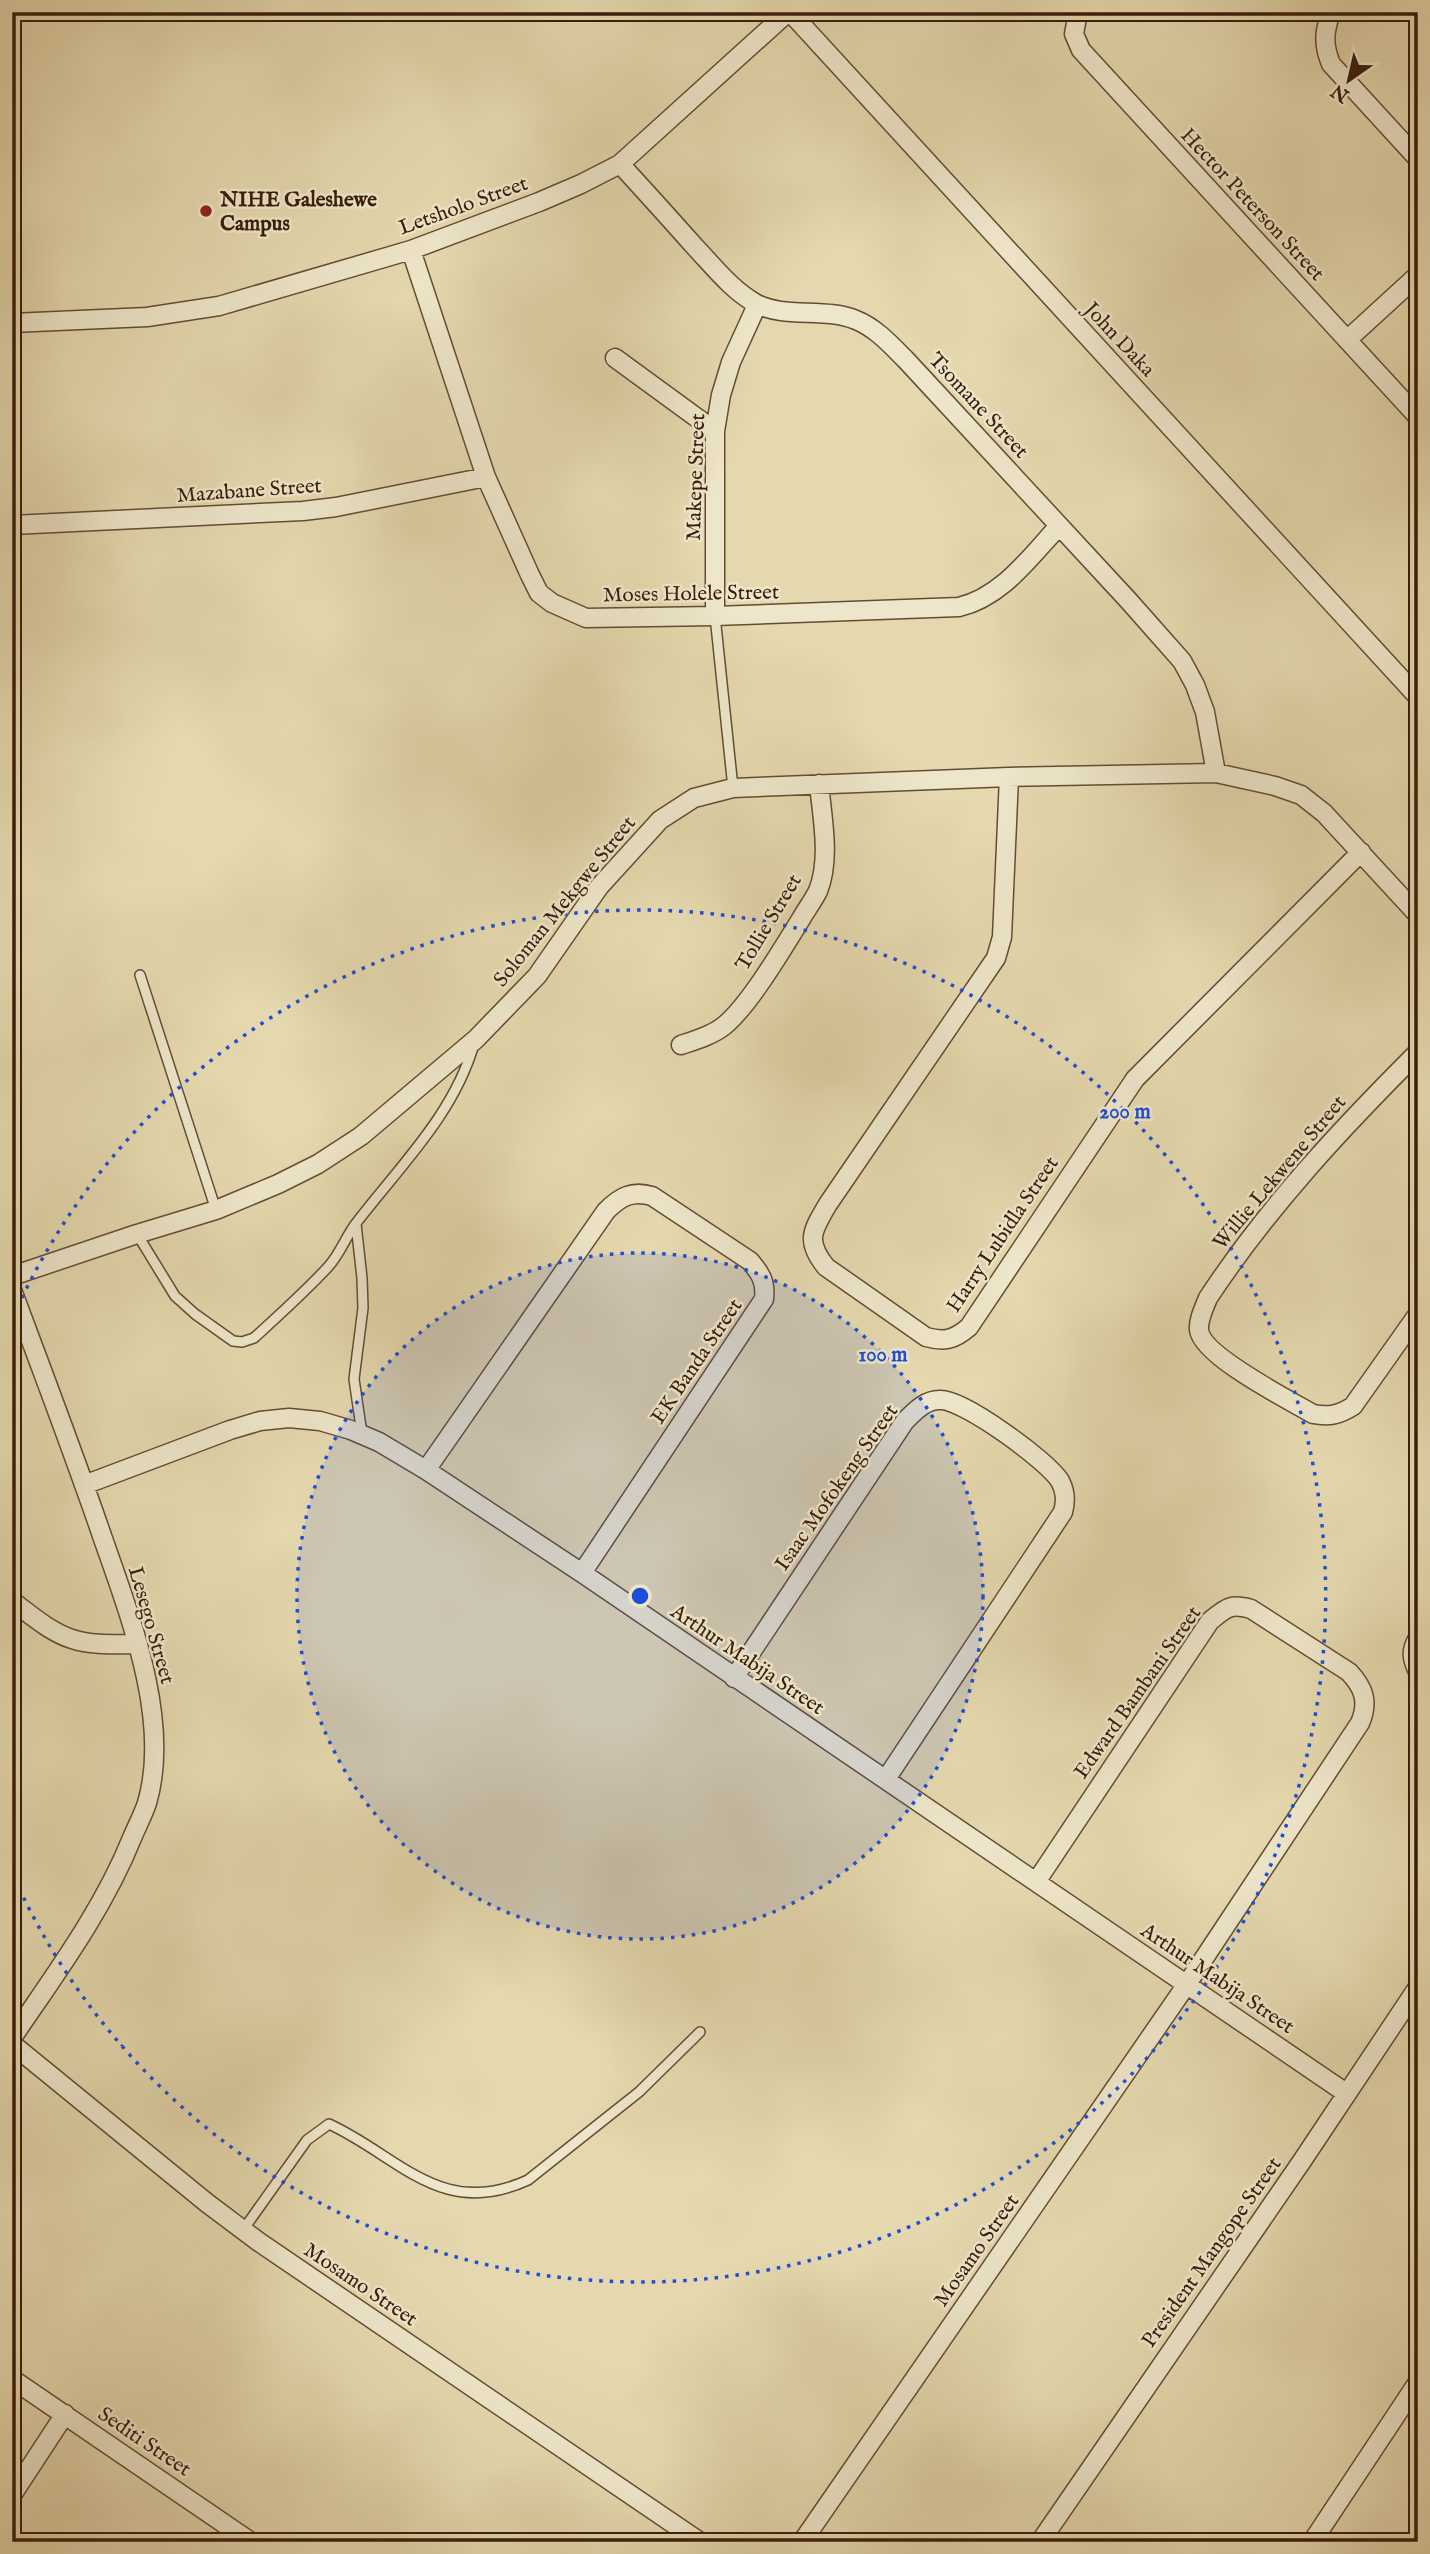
<svg xmlns="http://www.w3.org/2000/svg" width="1430" height="2554" font-family="'IM FELL English',serif">
	<style>
		.lines { fill: none; stroke-linecap: round; stroke-linejoin: round }
		.service-casing { stroke: #644c34; stroke-width: 12 }
		.minor-casing { stroke: #644c34; stroke-width: 21 }
		.service { stroke: #eee6ca; stroke-width: 9 }
		.minor { stroke: #eee6ca; stroke-width: 18 }
		.ring { fill: none; stroke: #1d4ed8; stroke-width: 3.5; stroke-dasharray: 3.5 7 }
		.poi-dot { fill: #8f2418; stroke: #eee6ca; stroke-width: 2.5 }
		.labels { text-anchor: middle; stroke-width: 5; stroke-linejoin: round; paint-order: stroke }
		.poi-label { font-size: 21px; font-weight: bold; fill: #391d0b; stroke: #eee6ca; text-anchor: start }
		.street-label { font-size: 21px; fill: #391d0b; stroke: #eee6ca }
		.centre { fill: #1d4ed8; stroke: #eee6ca; stroke-width: 3.5 }
		.ring-label { font-size: 21px; text-anchor: middle; font-weight: bold; fill: #1d4ed8; stroke: #eee6ca; stroke-width: 5; stroke-linejoin: round; paint-order: stroke }
	</style>
	<rect width="100%" height="100%" fill="#e5d8ae"/>
	<filter id="stains"><feTurbulence type="fractalNoise" baseFrequency=".00286" numOctaves="4"/><feColorMatrix values="0 0 0 0 .2 0 0 0 0 .09 0 0 0 0 .02 0 0 0 .5 -.17"/></filter>
	<radialGradient id="worn" r=".72"><stop offset=".6" stop-color="#630" stop-opacity="0"/><stop offset="1" stop-color="#630" stop-opacity=".3"/></radialGradient>
	<g class="lines">
		<g class="service-casing">
			<path id="service" d="M715,616L733,788
				M140,975L216,1210
				M356,1224L362,1278L363,1308L354,1379L362,1434
				M137,1234L175,1296L195,1314L233,1341L242,1342L254,1338C279,1315 305,1292 328,1267C340,1254 346,1236 357,1222C400,1166 454,1114 474,1044
				M243,2230L307,2140L329,2124C399,2156 441,2220 528,2180L639,2092L700,2032"/>
		</g>
		<g class="minor-casing">
			<path id="minor" d="M790,12L1418,697
				M1078,12L1074,34L1081,50L1418,417
				M1331,12C1324,32 1323,45 1331,64L1418,159
				M620,164C646,192 671,220 696,248C714,267 732,290 755,303C784,319 825,307 856,320C876,328 891,345 906,360L1128,600L1182,661L1195,685L1205,712L1216,773
				M411,250L486,477L530,575L539,593L552,603L586,618L715,616L959,607C1002,597 1030,557 1059,526
				M12,323L147,317L219,306L411,250L539,202L581,184L620,164L788,12
				M1347,340L1418,275
				M615,358L715,431
				M12,525L303,511L336,507L486,477
				M715,616V431L721,395L731,362L757,305
				M1009,777L1002,937L996,958L828,1204C812,1231 805,1241 826,1267L926,1337C944,1342 954,1340 969,1327L1135,1079L1361,852
				M681,1045C696,1040 713,1035 725,1025C750,1004 783,948 801,919C806,910 813,901 818,891C831,859 822,817 819,784
				M1418,1052C1341,1129 1268,1207 1208,1298C1204,1308 1198,1320 1199,1330C1202,1356 1289,1400 1313,1414C1329,1417 1339,1415 1353,1406L1418,1314
				M12,1276L137,1234L216,1210L278,1184L318,1164L361,1136L476,1039L537,976L599,887L660,820L694,798L733,788L1009,777L1216,773L1275,786L1301,795L1324,813L1418,915
				M12,1290C42,1370 72,1449 100,1530C127,1609 172,1718 147,1803C143,1815 137,1826 132,1838C103,1910 56,1973 12,2038
				M426,1470L606,1211C620,1197 632,1190 652,1196L750,1261C761,1274 766,1282 764,1299L582,1573
				M84,1485L230,1430L260,1421L289,1418L320,1421L351,1430L379,1442L426,1470L582,1573L1346,2093
				M12,1601C31,1615 50,1632 72,1639C93,1646 116,1644 138,1644
				M1418,1638C1410,1651 1412,1659 1418,1672
				M734,1678L905,1421C915,1411 926,1399 941,1400C964,1400 1048,1461 1060,1481C1066,1492 1066,1501 1063,1512L886,1779
				M12,2044L207,2203L259,2242L700,2542
				M12,2379L251,2542
				M12,2495L65,2414
				M802,2542L1187,1984L1360,1723C1369,1702 1364,1688 1349,1672L1251,1609C1230,1603 1226,1608 1210,1621L1036,1882
				M1040,2542L1302,2161L1418,1987
				M1312,2542L1418,2382"/>
		</g>
		<use href="#service" class="service"/>
		<use href="#minor" class="minor"/>
	</g>
	<circle cx="640" cy="1596" r="343" fill="#1d4ed8" fill-opacity=".12"/>
	<g class="ring">
		<circle cx="640" cy="1596" r="343"/>
		<path d="M13 1317A686 686 0 1 1 13 1875"/>
	</g>
	<circle class="poi-dot" cx="206" cy="211" r="7"/>
	<g class="labels">
		<g class="poi-label">
			<text x="220" y="206">NIHE Galeshewe<tspan x="220" dy="24">Campus</tspan></text>
		</g>
		<g class="street-label">
			<text transform="translate(1253 204) rotate(47)" y="7">Hector Peterson Street</text>
			<text transform="translate(463 205) rotate(-20)" y="7">Letsholo Street</text>
			<text transform="translate(1120 339) rotate(47)" y="7">John Daka</text>
			<text transform="translate(979 405) rotate(47)" y="7">Tsomane Street</text>
			<text transform="translate(695 477) rotate(-88)" y="7">Makepe Street</text>
			<text transform="translate(249 490) rotate(-4)" y="7">Mazabane Street</text>
			<text transform="translate(691 593) rotate(-1)" y="7">Moses Holele Street</text>
			<text transform="translate(564 901) rotate(-51)" y="7">Soloman Mekgwe Street</text>
			<text transform="translate(768 922) rotate(-59)" y="7">Tollie Street</text>
			<text transform="translate(1279 1172) rotate(-50)" y="7">Willie Lekwene Street</text>
			<text transform="translate(1002 1234) rotate(-56)" y="7">Harry Lubidla Street</text>
			<text transform="translate(696 1361) rotate(-56)" y="7">EK Banda Street</text>
			<text transform="translate(836 1487) rotate(-55)" y="7">Isaac Mofokeng Street</text>
			<text transform="translate(152 1625) rotate(74)" y="7">Lesego Street</text>
			<text transform="translate(748 1659) rotate(34)" y="7">Arthur Mabija Street</text>
			<text transform="translate(1137 1692) rotate(-55)" y="7">Edward Bambani Street</text>
			<text transform="translate(1218 1978) rotate(34)" y="7">Arthur Mabija Street</text>
			<text transform="translate(976 2250) rotate(-55)" y="7">Mosamo Street</text>
			<text transform="translate(1211 2252) rotate(-55)" y="7">President Mangope Street</text>
			<text transform="translate(361 2284) rotate(34)" y="7">Mosamo Street</text>
			<text transform="translate(145 2441) rotate(34)" y="7">Sediti Street</text>
		</g>
	</g>
	<circle cx="640" cy="1596" r="10" class="centre"/>
	<g class="ring-label">
		<text x="1125" y="1118">200 m</text>
		<text x="883" y="1361">100 m</text>
	</g>
	<rect width="1430" height="2554" fill="none" stroke="#e5d8ae" stroke-width="42"/>
	<rect x="14" y="14" width="1402" height="2526" fill="none" stroke="#391d0b" stroke-width="3.5"/>
	<rect x="21" y="21" width="1388" height="2512" fill="none" stroke="#391d0b" stroke-width="2"/>
	<g transform="translate(1349 80) rotate(214)" stroke="#eee6ca" stroke-width="5" paint-order="stroke">
	<path d="M0-5L12 26L0 18L-12 26Z" fill="#391d0b"/>
	<text y="-10" font-size="19" font-weight="bold" text-anchor="middle" fill="#391d0b">N</text>
	</g>
	<rect width="100%" height="100%" filter="url(#stains)"/>
	<rect width="100%" height="100%" fill="url(#worn)"/>
</svg>
